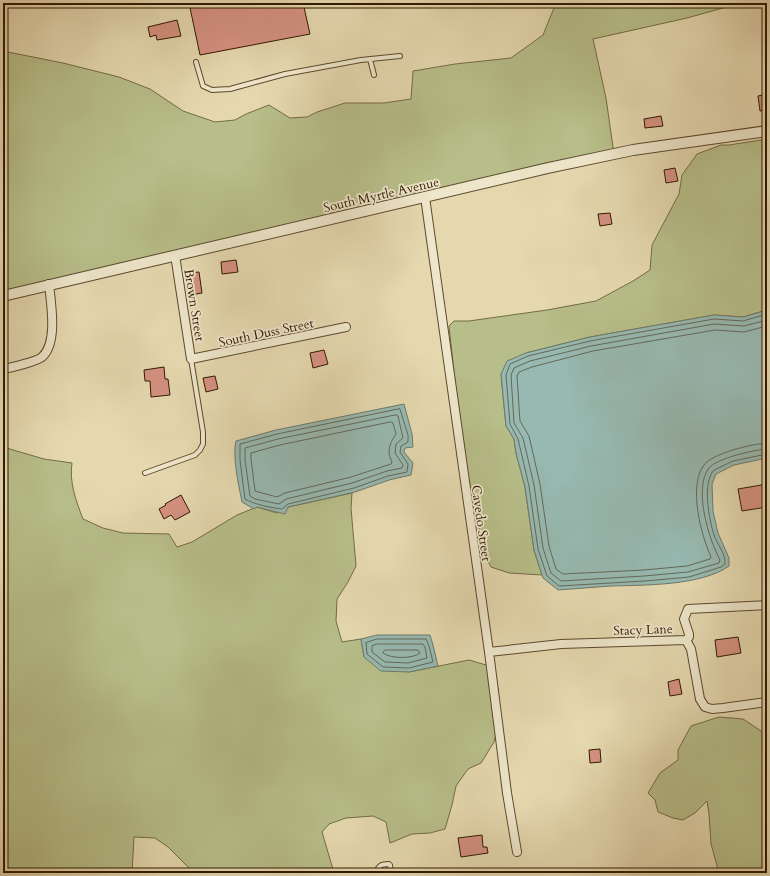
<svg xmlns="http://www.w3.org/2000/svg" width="770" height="876" font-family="Cardo,serif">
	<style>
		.green { fill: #b7be89; stroke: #746b44 }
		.water { fill: #97b9b1; stroke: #6e796a }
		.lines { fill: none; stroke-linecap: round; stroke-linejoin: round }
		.shore { stroke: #646858; stroke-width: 1 }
		.building { fill: #d59181; stroke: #301800 }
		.service-casing { stroke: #5d482c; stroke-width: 6 }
		.minor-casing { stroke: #5d482c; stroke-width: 10 }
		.tertiary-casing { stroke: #5d482c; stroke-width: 12 }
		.service { stroke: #eee6cb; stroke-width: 4 }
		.minor { stroke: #eee6cb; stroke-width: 8 }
		.tertiary { stroke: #eee6cb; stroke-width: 10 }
		.labels { text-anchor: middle; stroke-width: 3.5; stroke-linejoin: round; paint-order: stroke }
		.street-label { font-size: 13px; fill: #301800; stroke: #eee6cb }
	</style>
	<rect width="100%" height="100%" fill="#e5d8af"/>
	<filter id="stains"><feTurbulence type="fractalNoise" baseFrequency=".005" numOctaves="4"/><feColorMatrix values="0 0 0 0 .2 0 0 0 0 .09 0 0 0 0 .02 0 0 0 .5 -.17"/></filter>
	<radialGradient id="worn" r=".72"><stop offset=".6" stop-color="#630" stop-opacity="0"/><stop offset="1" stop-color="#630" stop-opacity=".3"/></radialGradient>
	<path class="green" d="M556,3H741L687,18L593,39L606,98L614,154L3,296V51L63,63L119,77L150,89L183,111L215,122L235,120L246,114L269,105L290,118L307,117L317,112L345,103H384L411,99L413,71L455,64L511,58L543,35Z
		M767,139V310L743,317L714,315L590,337L526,353L501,374L506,426L514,439L516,453L525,487L534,550L542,575L509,573L491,567L482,549L479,526L469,510L449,326L454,321H469L547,310L596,301L633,281L650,270L652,245L679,194L682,175L697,154L721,145H729Z
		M3,447L44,459L72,463C69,482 76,501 83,519L103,528L123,533L169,534L177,547L192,542L237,515L257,507L277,513L288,507L352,493L351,508L356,566L348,582L337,599L336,621L342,642L361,639L364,657L409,672L469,660L486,665L498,688L499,722L494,742L481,763L468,769L456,786L452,805L445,829L430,833L412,834L390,843L386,822L373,816L346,818L329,824L322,832L334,873H194L168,847L155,838L134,837L132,873H3Z
		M719,717L743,719L767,735V873H719L711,844L709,814L707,801L695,813L683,820L673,818L658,812L655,800L648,793L660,773L678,760V750L691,726Z"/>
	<path class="water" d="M767,310V458L734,465L716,474L712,484L713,511L718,533L729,558V566C701,586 644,585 611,586C593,587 576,589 558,590L543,578L534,550L525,487L516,453L514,439L506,426L501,374L507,361L526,353L590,337L714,315L743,317Z
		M404,404L412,434L413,447L405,448L404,452L413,463L411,475L389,480L355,492L288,507L285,514L257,507L254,509L242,502C239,487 232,455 236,441L276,430Z
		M377,635H430L433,645L438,666L409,672L381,671L364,657L361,639Z"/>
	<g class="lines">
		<path class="shore" d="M767,314L743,321L714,319L590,341L528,356L510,364L506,375L510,424L518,439L529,486L538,549L547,576L559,586L645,581L689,577L721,567L725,564C726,554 717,544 714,535C709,519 702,483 714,470L733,461L767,454
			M767,320L744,326L714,324L591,346L530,361L514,368L511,375L514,423L523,438L534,485L543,548L551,573L561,581L644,576L688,572L719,563L720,560C709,540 693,488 709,468C717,458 754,450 767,449
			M767,326L744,332L715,330L593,351L532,367L519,372L517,376L520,421L529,436L540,484L549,546L556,569L563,574L644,570L687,566L710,559L711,557C701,535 688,486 704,465C713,453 752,444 767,443
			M400,409L408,435V442L401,446L400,452L408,464L407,472L388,476L354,488L288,504L282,509C272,508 253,504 245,499L240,460V444L277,434Z
			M396,415L398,416L403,438L396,444L395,453L403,465L402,468L387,471L352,483L286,499L279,504L255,499L250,496L245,460V448L278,439Z
			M391,422L393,423L396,434C390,443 386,451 392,462L391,464L351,477L285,493L277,497L255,491L251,459V453L280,445Z
			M377,639H426L429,646L433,662L409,668L383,667L367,654L366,643Z
			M378,644H423L425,647L427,658L408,663L385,662L372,652V646Z
			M385,650H418L420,653C413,659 390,659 383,653Z"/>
	</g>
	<path class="building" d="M189,3H303L310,34L200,55Z
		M177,20L181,36L157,40L156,35L150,37L148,27Z
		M767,94V110L760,111L758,96Z
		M661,116L663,126L645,128L644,119Z
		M675,168L678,181L666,183L664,170Z
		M610,213L612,224L600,226L598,214Z
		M236,260L238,272L222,274L221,262Z
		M199,272L202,293L191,295L188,273Z
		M324,350L328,364L313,368L310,353Z
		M164,367L165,379H168L170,395L151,397L150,381H145L144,370Z
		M215,376L218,389L206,392L203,378Z
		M767,484V507L742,511L738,489Z
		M181,495L190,512L175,520L171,515L164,519L159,509L166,505L165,504Z
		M738,637L741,653L717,657L715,640Z
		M679,679L682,694L670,696L668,682Z
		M600,749L601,762L590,763L589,750Z
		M482,835L483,847H487L488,853L461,857L458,838Z"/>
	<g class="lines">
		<g class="service-casing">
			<path id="service" d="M370,59L374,75
				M196,62L203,86L212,90L230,89L285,74L361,60L400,56
				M145,473L195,455L200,450L203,444V432L191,359
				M376,873C378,866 381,864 389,864L390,865L391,873"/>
		</g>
		<g class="minor-casing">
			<path id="minor" d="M425,197L489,652L507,793L517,852
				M175,255L191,359L346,327
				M3,369C10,368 38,361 42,357C58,343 51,304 49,284
				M686,640L691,649L700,699L705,707L712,709L723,708L767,702
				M489,652L561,644L686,640L689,637V634L684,619L688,609L767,605"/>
		</g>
		<g class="tertiary-casing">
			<path id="tertiary" d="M3,296L548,168L633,150L767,131"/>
		</g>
		<use href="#service" class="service"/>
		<use href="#minor" class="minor"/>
		<use href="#tertiary" class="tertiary"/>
	</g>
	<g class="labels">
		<g class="street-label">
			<text transform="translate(381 194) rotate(-13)" y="5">South Myrtle Avenue</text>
			<text transform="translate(195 305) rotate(81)" y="5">Brown Street</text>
			<text transform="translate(266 332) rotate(-12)" y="5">South Duss Street</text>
			<text transform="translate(482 523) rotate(82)" y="5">Cavedo Street</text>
			<text transform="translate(643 629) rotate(-2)" y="5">Stacy Lane</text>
		</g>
	</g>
	<rect width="770" height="876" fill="none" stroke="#e5d8af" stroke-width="16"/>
	<rect x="4" y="4" width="762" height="868" fill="none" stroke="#301800" stroke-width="2"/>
	<rect x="8" y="8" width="754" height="860" fill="none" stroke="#301800"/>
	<rect width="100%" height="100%" filter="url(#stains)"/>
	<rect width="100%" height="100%" fill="url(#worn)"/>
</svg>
